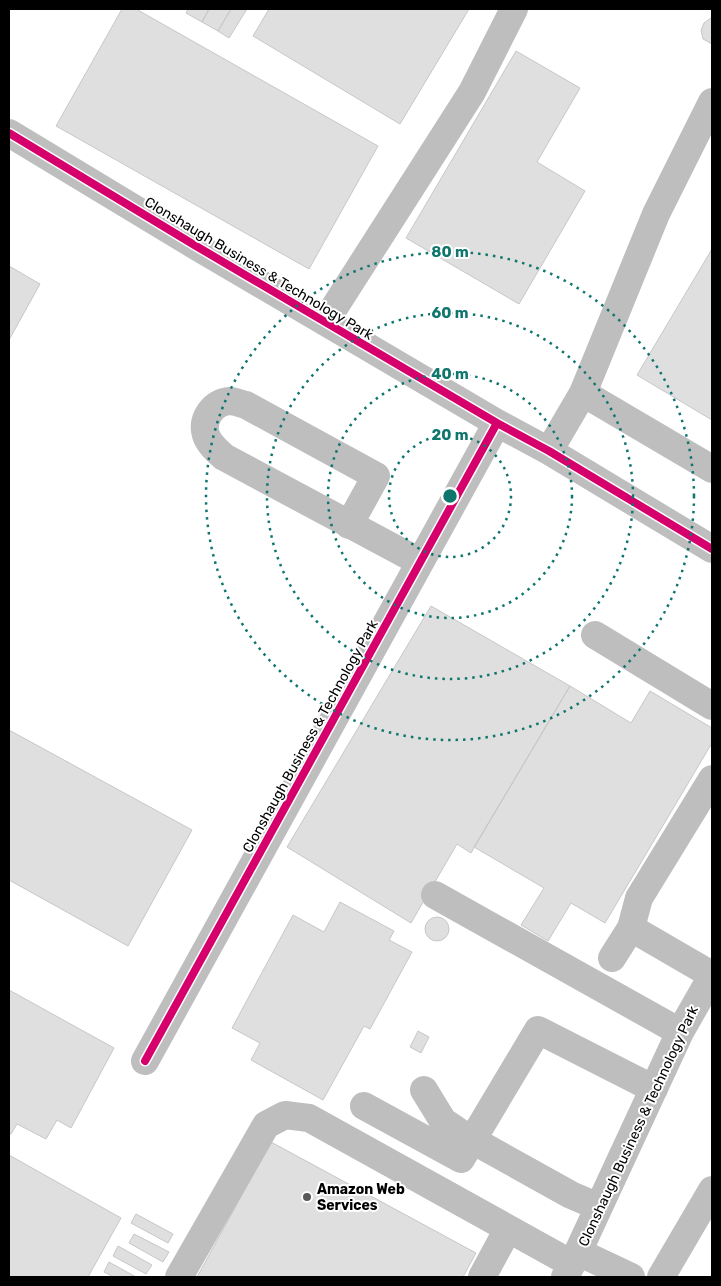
<svg xmlns="http://www.w3.org/2000/svg" width="721" height="1286" font-family="Rubik,sans-serif">
	<style>
		.building { fill: #dfdfdf; stroke: #c7c7c7 }
		.lines { fill: none; stroke-linecap: round; stroke-linejoin: round }
		.minor { stroke: #bebebe; stroke-width: 28 }
		.cycleway-casing { stroke: #fff; stroke-width: 11 }
		.cycleway { stroke: #d6006c; stroke-width: 8 }
		.ring { fill: none; stroke: #0f766e; stroke-width: 2.5; stroke-dasharray: 2.5 5 }
		.poi-dot { fill: #595959; stroke: #fff; stroke-width: 2 }
		.labels { text-anchor: middle; stroke-width: 4; stroke-linejoin: round; paint-order: stroke }
		.street-label { font-size: 14px; fill: #000; stroke: #fff }
		.poi-label { font-size: 14px; font-weight: bold; fill: #000; stroke: #fff; text-anchor: start }
		.centre { fill: #0f766e; stroke: #fff; stroke-width: 2.5 }
		.ring-label { font-size: 15px; text-anchor: middle; font-weight: bold; fill: #0f766e; stroke: #fff; stroke-width: 4; stroke-linejoin: round; paint-order: stroke }
	</style>
	<rect width="100%" height="100%" fill="#fff"/>
	<path class="building" d="M122,9H136L378,146L309,269L56,126Z
		M188,9H209L202,22L186,13Z
		M209,9H231L218,31L202,22Z
		M231,9H247L229,38L218,31Z
		M269,9H469L400,124L253,36Z
		M711,18H712V44L703,39L701,30L704,23Z
		M516,51L580,88L537,162L585,191L519,304L406,238Z
		M712,249V420L637,375Z
		M9,266L40,284L9,340Z
		M431,606L570,686L471,853L457,844L411,923L287,847Z
		M570,686L631,723L650,691L712,728V743L605,923L571,903L548,941L521,925L544,888L474,847Z
		M9,730L192,830L128,946L9,880Z
		M340,902L394,931L389,940L412,952L370,1029L364,1026L323,1100L251,1060L260,1043L232,1028L293,915L324,932Z
		M425 929a12 12 0 1 1 24 0a12 12 0 1 1-24 0Z
		M9,990L114,1048L71,1128L57,1120L46,1139L17,1124L11,1134L9,1133Z
		M418,1031L429,1037L421,1053L410,1047Z
		M271,1142L476,1253L463,1277H197Z
		M9,1155L121,1218L88,1277H9Z
		M136,1214L173,1234L168,1243L131,1223Z
		M134,1234L169,1252L163,1262L129,1243Z
		M118,1246L152,1265L146,1274L113,1256Z
		M109,1262L136,1277H114L104,1272Z"/>
	<g class="lines">
		<path class="minor" d="M9,133L196,246L497,423L549,451L712,549
			M325,322L472,92L514,9
			M583,393L712,469
			M549,451L583,393L656,214L712,102
			M349,525L376,476L246,405C241,404 235,401 230,401C213,402 201,419 206,435C209,444 217,451 224,457L420,562
			M595,635L712,706
			M435,895L680,1032
			M631,928L712,975
			M612,958L631,928L639,898L712,779
			M145,1061L497,423
			M424,1090L443,1121L465,1136L571,1195L599,1207
			M364,1106L461,1159L538,1030L654,1089
			M578,1252L631,1277
			M179,1277L266,1125L285,1115L309,1118L572,1264
			M482,1277L508,1229
			M565,1277L578,1252L680,1032L712,976
			M661,1277L712,1190"/>
		<g class="cycleway-casing">
			<path id="cycleway" d="M9,133L196,246L497,423L549,451L712,549
				M145,1061L497,423"/>
		</g>
		<use href="#cycleway" class="cycleway"/>
	</g>
	<g class="ring">
		<circle cx="450" cy="496" r="61"/>
		<circle cx="450" cy="496" r="122"/>
		<circle cx="450" cy="496" r="183"/>
		<circle cx="450" cy="496" r="244"/>
	</g>
	<circle class="poi-dot" cx="307" cy="1197" r="5"/>
	<g class="labels">
		<g class="street-label">
			<text transform="translate(259 268) rotate(31)" y="5">Clonshaugh Business &amp; Technology Park</text>
			<text transform="translate(310 736) rotate(-61)" y="5">Clonshaugh Business &amp; Technology Park</text>
			<text transform="translate(638 1126) rotate(-65)" y="5">Clonshaugh Business &amp; Technology Park</text>
		</g>
		<g class="poi-label">
			<text x="317" y="1194">Amazon Web<tspan x="317" dy="16">Services</tspan></text>
		</g>
	</g>
	<circle cx="450" cy="496" r="8" class="centre"/>
	<g class="ring-label">
		<text x="450" y="257">80 m</text>
		<text x="450" y="318">60 m</text>
		<text x="450" y="379">40 m</text>
		<text x="450" y="440">20 m</text>
	</g>
	<rect width="721" height="1286" fill="none" stroke="#000000" stroke-width="20"/>
</svg>
